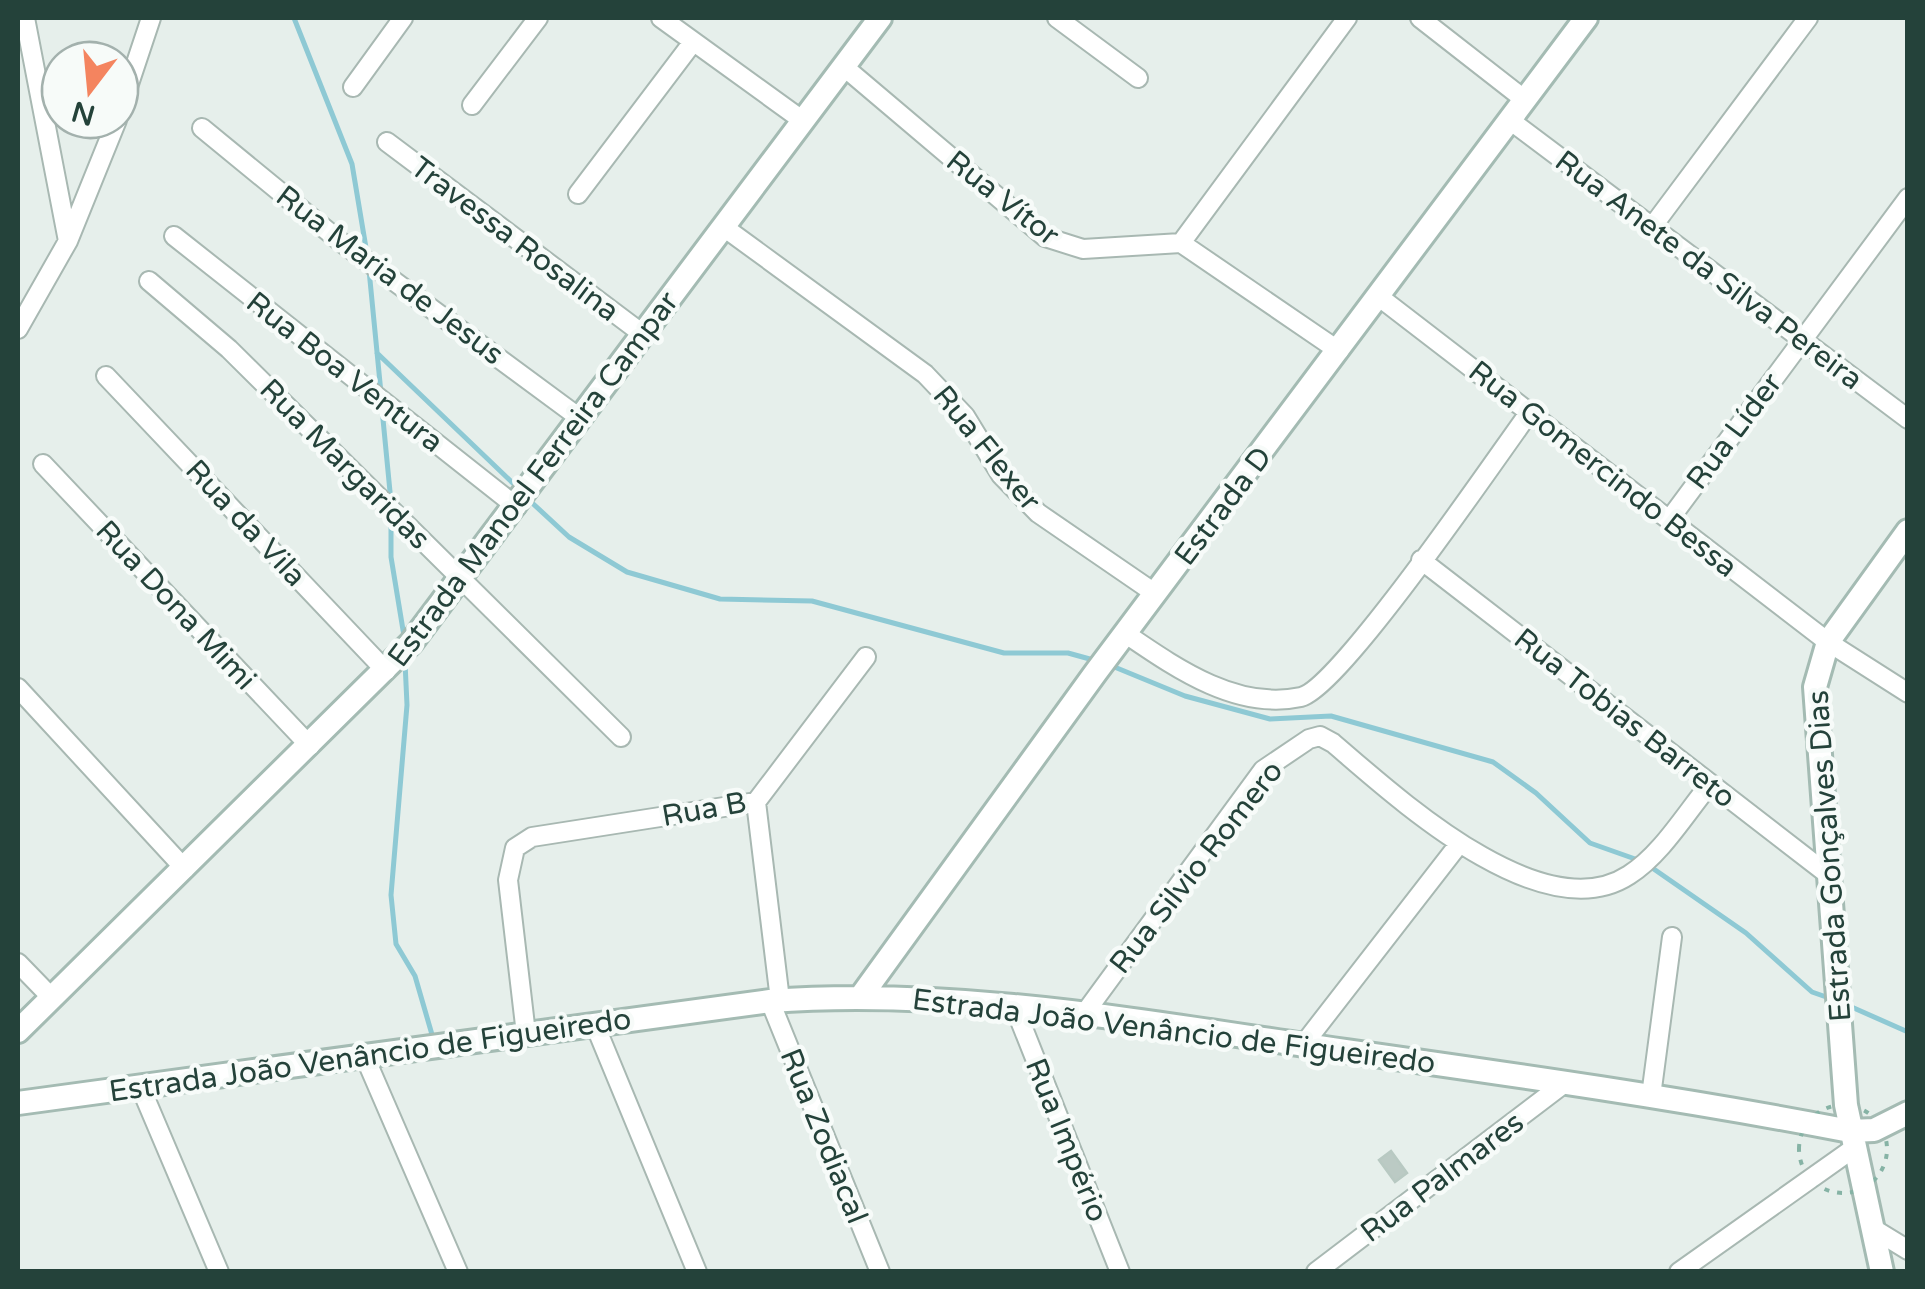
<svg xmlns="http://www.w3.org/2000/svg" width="1925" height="1289" font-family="'Varela Round',sans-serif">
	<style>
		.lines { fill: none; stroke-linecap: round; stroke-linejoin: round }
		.stream { stroke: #8ec9d4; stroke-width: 5 }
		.building { fill: #bbcac4; stroke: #b8c9c2; stroke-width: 2.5 }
		.street-casing { stroke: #a8b8b2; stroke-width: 22 }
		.secondary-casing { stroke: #a4bbb3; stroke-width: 28 }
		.path { stroke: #86b3a5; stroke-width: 4; stroke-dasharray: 5 8; stroke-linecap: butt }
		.street { stroke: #fff; stroke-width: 18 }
		.secondary { stroke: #fff; stroke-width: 22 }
		.labels { text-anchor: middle; stroke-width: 9; stroke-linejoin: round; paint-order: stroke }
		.street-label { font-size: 30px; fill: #24423a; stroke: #f7fbf9 }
	</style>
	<rect width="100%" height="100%" fill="#e6efeb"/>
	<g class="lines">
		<path class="stream" d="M294,18L352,164L367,254
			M369,270L381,393
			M377,353L518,488
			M382,409L391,502
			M529,500L569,537L627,572L720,599L812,601L1004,653H1068L1097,661
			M391,518V557L404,636
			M405,662L407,705L391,895L396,944L415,976L433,1038
			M1112,666L1185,696L1270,719L1331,716L1493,762L1536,793L1590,843L1638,860
			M1648,865L1746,933L1812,992L1832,999
			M1847,1005L1908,1032"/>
	</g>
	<path class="building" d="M1391,1151L1407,1173L1395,1182L1379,1160Z"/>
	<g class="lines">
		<g class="street-casing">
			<path id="street" d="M25,18L68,241
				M661,18L802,120
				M1057,18L1138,78
				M1420,18L1525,100
				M843,66L1045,237L1083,249L1181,243L1339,351
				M353,87L403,18
				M472,105L538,18
				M120,111L151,18
				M1511,121L1908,419
				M202,128L341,242L581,419
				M387,142L644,335
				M578,194L693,42
				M1652,227L1808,18
				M725,228L925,374L965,416L1001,475L1038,513L1156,594
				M174,236L517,507
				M1181,243L1347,18
				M149,281L229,349L621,737
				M1378,296L1828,642L1908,693
				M18,329L68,241L117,120
				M106,376L386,671
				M43,464L310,746
				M1669,520L1908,198
				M1421,560L1830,876
				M1126,634C1176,668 1237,711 1301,697C1340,688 1496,458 1529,413
				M18,688L185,869
				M756,802L780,1000
				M18,963L51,997
				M770,1001L880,1272
				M1015,1008L1120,1272
				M1084,1014L1263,770L1309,739L1320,736L1333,743C1395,796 1542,932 1629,875C1661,855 1686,813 1710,784
				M595,1025L697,1272
				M526,1034L508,880L515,848L532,837L756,802L866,657
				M1303,1045L1459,844
				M364,1055L458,1272
				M140,1086L219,1272
				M1651,1096L1672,937
				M1872,1228L1908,1250
				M1316,1272L1566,1082
				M1679,1272L1854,1148"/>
		</g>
		<g class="secondary-casing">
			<path id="secondary" d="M862,995L1096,672L1586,18
				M18,1031L411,643L880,18
				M18,1103L770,1001C949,988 1128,1019 1304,1045C1487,1071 1669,1096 1850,1131L1874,1130L1908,1113
				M1882,1272L1846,1105L1815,687L1828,642L1908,531"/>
		</g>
		<path class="path" d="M1799 1149a44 44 0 1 1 88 0a44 44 0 1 1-88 0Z"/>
		<use href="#street" class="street"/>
		<use href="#secondary" class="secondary"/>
	</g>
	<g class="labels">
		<g class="street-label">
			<text transform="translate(1003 198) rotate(38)" y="10">Rua Vítor</text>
			<text transform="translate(515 239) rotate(37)" y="10">Travessa Rosalina</text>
			<text transform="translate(1709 270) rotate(37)" y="10">Rua Anete da Silva Pereira</text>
			<text transform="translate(390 275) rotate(37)" y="10">Rua Maria de Jesus</text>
			<text transform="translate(345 372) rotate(38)" y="10">Rua Boa Ventura</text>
			<text transform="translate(1734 431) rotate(-53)" y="10">Rua Líder</text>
			<text transform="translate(987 448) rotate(51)" y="10">Rua Flexer</text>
			<text transform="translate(345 464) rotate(45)" y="10">Rua Margaridas</text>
			<text transform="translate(1603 469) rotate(38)" y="10">Rua Gomercindo Bessa</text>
			<text transform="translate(533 479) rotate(-53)" y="10">Estrada Manoel Ferreira Campar</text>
			<text transform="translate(1223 506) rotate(-53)" y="10">Estrada D</text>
			<text transform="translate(246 523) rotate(47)" y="10">Rua da Vila</text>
			<text transform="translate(176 605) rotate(47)" y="10">Rua Dona Mimi</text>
			<text transform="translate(1625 718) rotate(38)" y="10">Rua Tobias Barreto</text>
			<text transform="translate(704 809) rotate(-10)" y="10">Rua B</text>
			<text transform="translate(1829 856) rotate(-94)" y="10">Estrada Gonçalves Dias</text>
			<text transform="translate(1196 867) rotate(-52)" y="10">Rua Silvio Romero</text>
			<text transform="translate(1174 1031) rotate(7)" y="10">Estrada João Venâncio de Figueiredo</text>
			<text transform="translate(370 1055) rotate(-8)" y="10">Estrada João Venâncio de Figueiredo</text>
			<text transform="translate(824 1136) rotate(68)" y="10">Rua Zodiacal</text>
			<text transform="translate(1067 1140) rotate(68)" y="10">Rua Império</text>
			<text transform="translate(1442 1177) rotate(-37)" y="10">Rua Palmares</text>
		</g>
	</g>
	<rect width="1925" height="1289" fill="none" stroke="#24423a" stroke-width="40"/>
	<g transform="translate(90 90) rotate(196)"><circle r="48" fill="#f7fbf9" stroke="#a3b1ad" stroke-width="2.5"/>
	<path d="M0-8L18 38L0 25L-18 38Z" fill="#f4845f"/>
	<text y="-15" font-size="28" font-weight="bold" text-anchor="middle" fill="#24423a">N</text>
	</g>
</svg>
